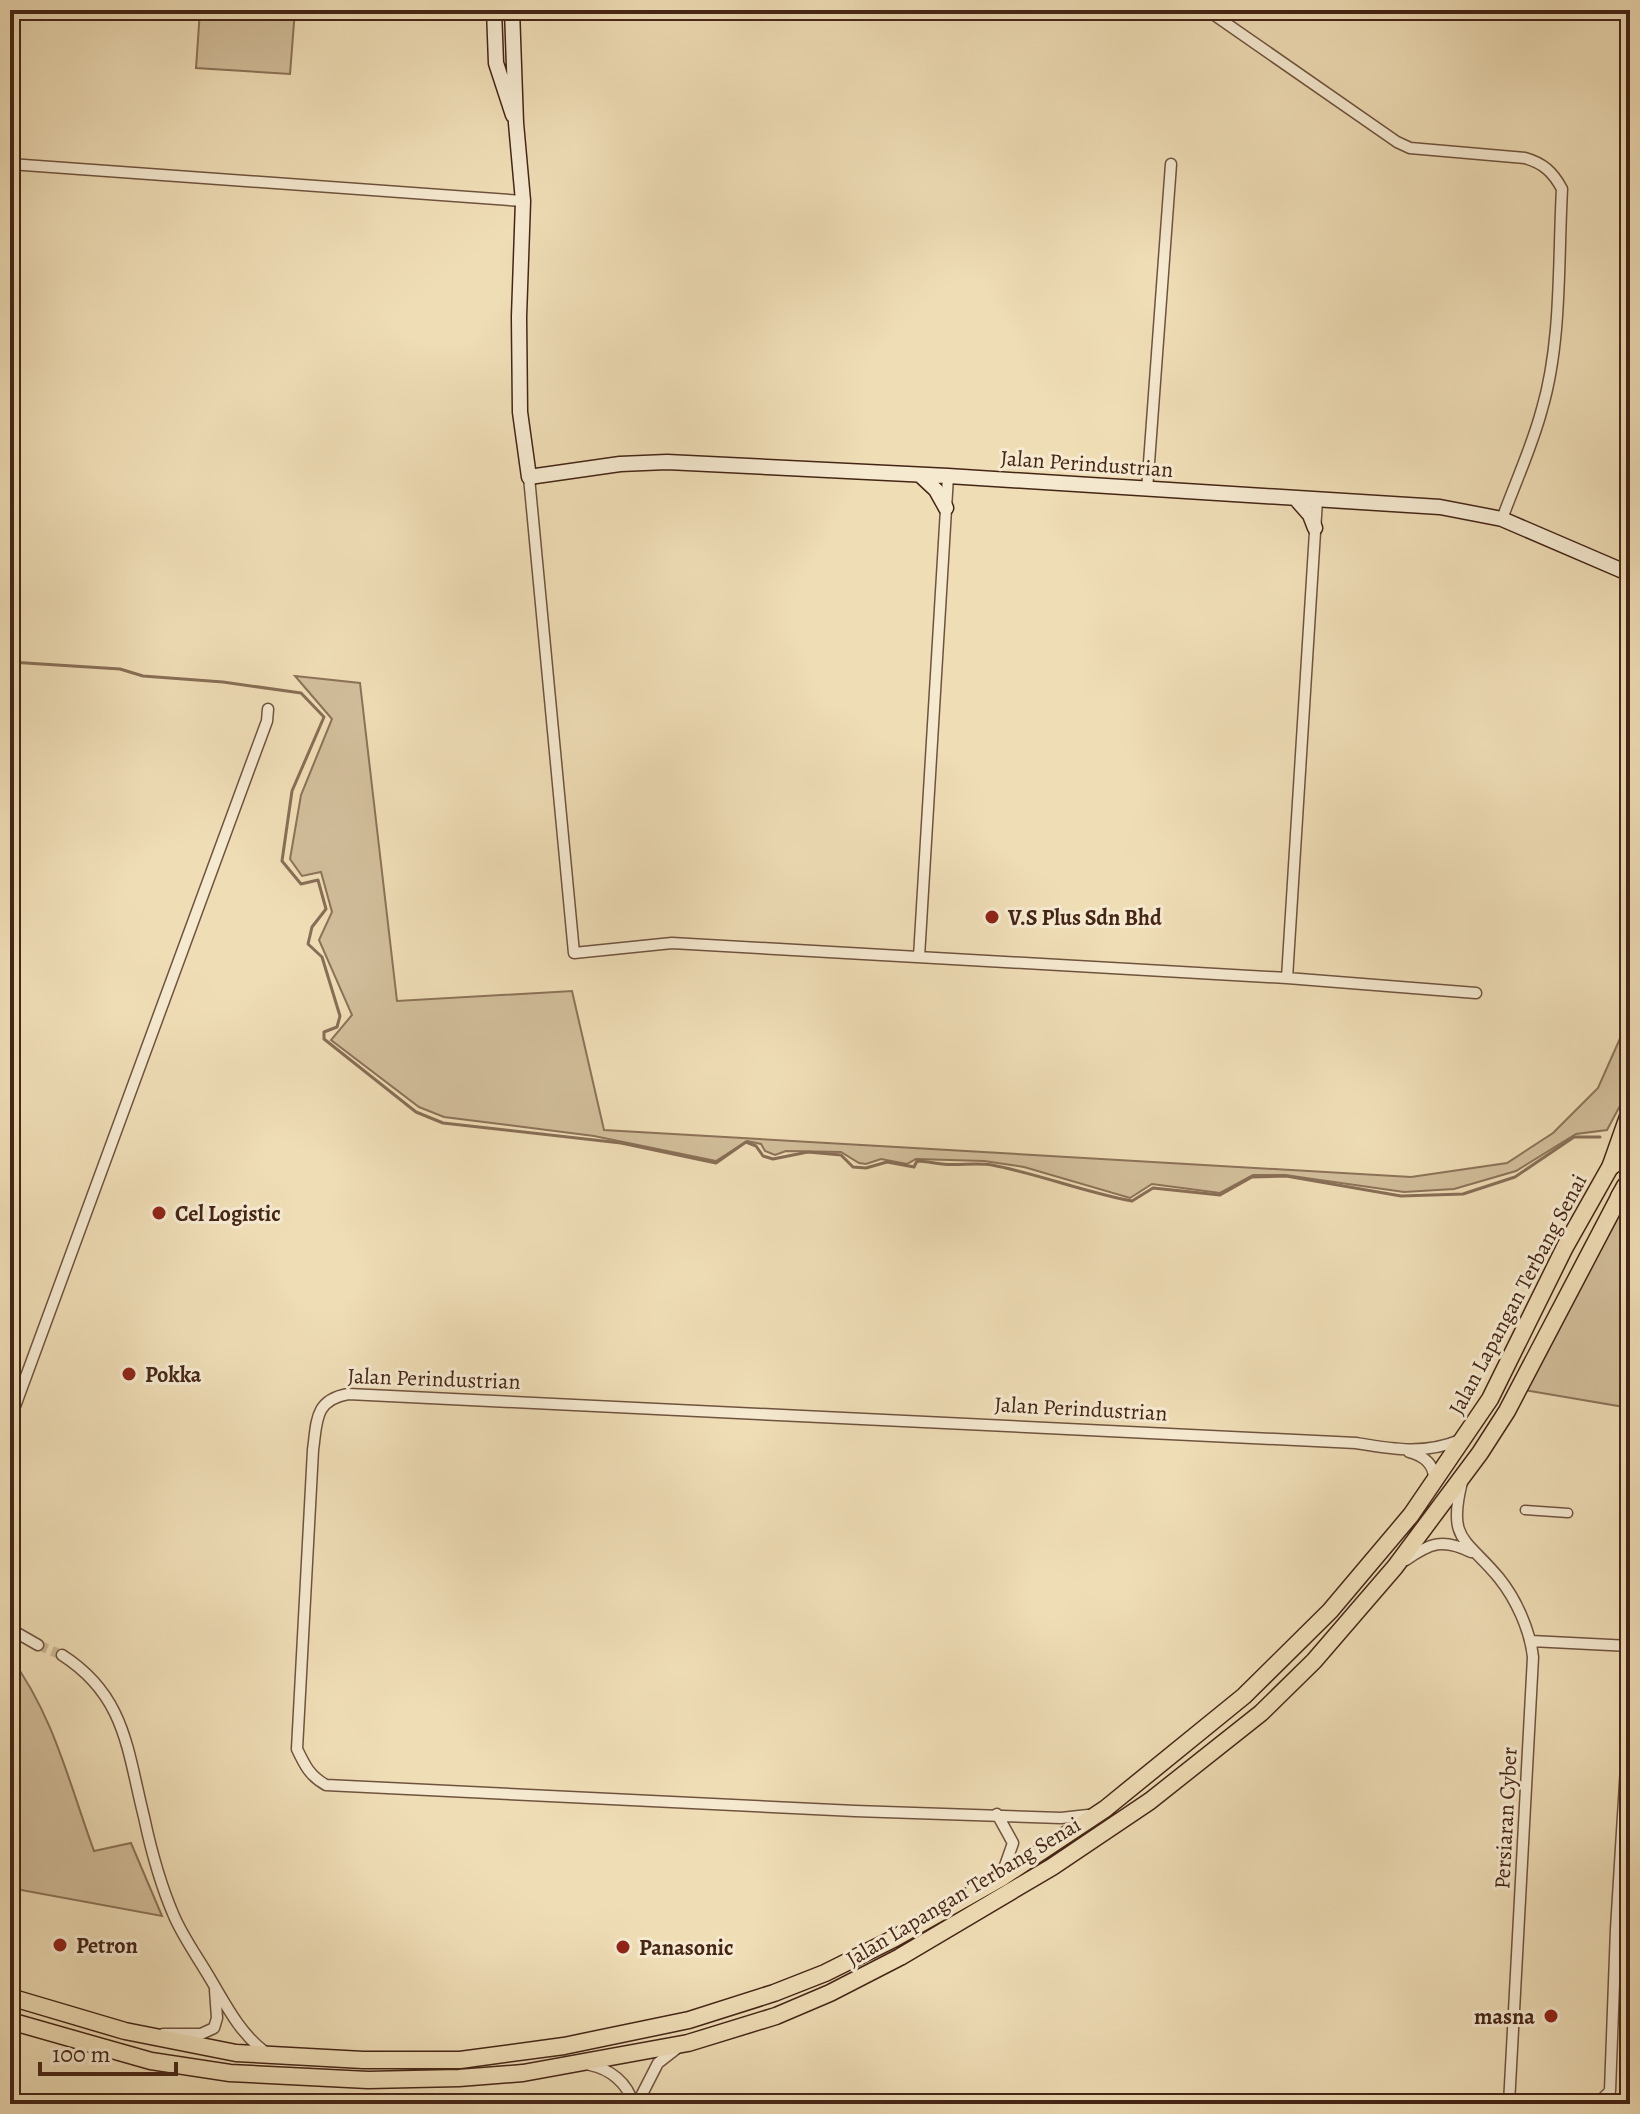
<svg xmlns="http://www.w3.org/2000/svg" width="1640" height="2114" font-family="Alegreya,serif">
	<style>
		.green { fill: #d2be9b; stroke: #8c7258; stroke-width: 2 }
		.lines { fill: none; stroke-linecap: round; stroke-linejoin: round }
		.stream { stroke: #886e56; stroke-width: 3 }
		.minor-tunnel { stroke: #cdb896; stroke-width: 10; stroke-dasharray: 10 5; stroke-linecap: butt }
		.pedestrian-casing { stroke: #70533e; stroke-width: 11 }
		.minor-casing { stroke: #70533e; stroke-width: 13 }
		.secondary-casing { stroke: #452516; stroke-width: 17 }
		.trunk-casing { stroke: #452516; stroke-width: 19 }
		.motorway-casing { stroke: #452516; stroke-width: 21 }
		.pedestrian { stroke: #f5e9d0; stroke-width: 8 }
		.minor { stroke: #f5e9d0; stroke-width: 10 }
		.secondary { stroke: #f5e9d0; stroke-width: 14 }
		.trunk { stroke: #efddb6; stroke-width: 16 }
		.motorway { stroke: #efddb6; stroke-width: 18 }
		.poi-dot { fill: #8f2418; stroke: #f5e9d0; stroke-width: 3 }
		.labels { text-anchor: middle; stroke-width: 6; stroke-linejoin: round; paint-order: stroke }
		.street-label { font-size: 22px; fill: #452516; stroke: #f5e9d0 }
		.poi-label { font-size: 22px; font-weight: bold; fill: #452516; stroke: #f5e9d0; text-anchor: start }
	</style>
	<rect width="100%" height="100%" fill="#efddb6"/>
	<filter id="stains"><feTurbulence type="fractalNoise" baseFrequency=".0025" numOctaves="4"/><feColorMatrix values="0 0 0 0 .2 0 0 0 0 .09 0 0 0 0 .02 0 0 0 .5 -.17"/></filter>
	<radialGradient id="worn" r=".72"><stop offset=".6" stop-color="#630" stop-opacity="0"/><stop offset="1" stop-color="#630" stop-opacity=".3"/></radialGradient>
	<path class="green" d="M200,10H295L290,74L196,68Z
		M295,676L360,683L397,1001L572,991L604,1130L1411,1177L1507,1163L1553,1133L1598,1088L1630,1016V1087L1607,1130L1576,1134L1516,1171L1454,1189L1404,1192L1285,1175H1253L1220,1193L1152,1184L1130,1198L1024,1167L984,1161L916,1159L907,1164L881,1159L866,1164L859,1163L841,1152L786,1151L775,1155L765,1151L761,1144L747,1141L716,1161L594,1136L444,1117L419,1107L331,1040L352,1015L319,940L332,912L321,872L302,876L290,859L301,795L332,719Z
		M1630,1189V1408L1524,1390Z
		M10,1657C53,1713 70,1786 94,1851L131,1843L162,1916L10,1888Z"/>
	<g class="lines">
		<path class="stream" d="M10,662L120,669L143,676L223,682L301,693L324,717L292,791L282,861L301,884L318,880L326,909L312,927L308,944L322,957L340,1016L337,1027L324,1032V1039L416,1112L443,1123L621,1143L716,1163L746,1142L756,1146L763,1156L773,1159L808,1152L841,1155L853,1167L866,1168L887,1162L914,1167L917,1161C926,1161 933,1163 942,1164C959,1166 976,1162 992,1165C1039,1174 1084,1192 1132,1201L1153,1188L1220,1195L1252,1177L1286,1176L1401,1196L1463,1194L1515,1177L1574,1137H1600"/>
		<path class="minor-tunnel" d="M38,1645L62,1655"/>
		<g class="pedestrian-casing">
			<path id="pedestrian" d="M1525,1510L1568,1513"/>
		</g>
		<g class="minor-casing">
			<path id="minor" d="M1207,10L1397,142L1410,148L1525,158C1543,163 1553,172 1562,189C1558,260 1562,341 1542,409C1532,447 1515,483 1502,519
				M10,164L523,201
				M529,477L574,953L672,943L1287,978L1476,993
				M1147,490L1171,164
				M919,957L948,476
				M1287,978L1317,500
				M10,1420L247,775L267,721L268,709
				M1409,1452C1424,1456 1435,1464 1434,1481
				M1462,1482C1447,1541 1466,1538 1499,1578C1516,1599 1530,1630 1533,1657L1509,2104
				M1406,1560C1430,1543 1443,1538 1471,1552
				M10,1629L38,1645
				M1531,1641L1630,1646
				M62,1655C126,1696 127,1750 144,1817C151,1850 161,1886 174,1916C184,1939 199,1959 211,1980C227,2007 240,2033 265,2052
				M997,1814L1013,1843L1001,1877
				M1088,1815L1061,1818L855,1811L326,1785C310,1776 305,1766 297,1749L313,1450C317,1422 314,1400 348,1394L1356,1443C1392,1449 1424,1455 1460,1440
				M163,2034H201L214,2028L217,2018L215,1990
				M590,2065C610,2069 628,2083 633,2104
				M1509,2101L1574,2104
				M637,2104L658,2063L676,2049
				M1597,2104L1610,2091L1616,1929L1630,1702"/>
		</g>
		<g class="secondary-casing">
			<path id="secondary" d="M494,10L496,63L513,115
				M512,10L516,123L523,201L519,317L520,412L529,477L620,464L667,462L948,476L1440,507L1502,519L1630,574
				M921,476L936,490L946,508
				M1296,499L1310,515L1315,528"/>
		</g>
		<g class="trunk-casing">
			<path id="trunk" d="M10,1997L125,2031L236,2053L363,2060H460L564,2046L689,2020L774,1993L825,1973L895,1938L1001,1878L1105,1809L1244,1696L1330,1611L1411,1515L1490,1399L1565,1247L1618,1153
				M10,2021L151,2061L230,2073L368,2080L459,2078L523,2073L688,2043L776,2016L830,1993L900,1957L1052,1867L1150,1801L1261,1713L1314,1661L1395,1567L1480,1453L1507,1411L1625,1186"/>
		</g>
		<g class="motorway-casing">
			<path id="motorway" d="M1612,1165L1630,1114
				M1620,1197L1630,1181"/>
		</g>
		<use href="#pedestrian" class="pedestrian"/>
		<use href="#minor" class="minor"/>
		<use href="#secondary" class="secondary"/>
		<use href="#trunk" class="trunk"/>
		<use href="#motorway" class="motorway"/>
	</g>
	<g class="poi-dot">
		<circle cx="992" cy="917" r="8"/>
		<circle cx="159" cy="1213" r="8"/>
		<circle cx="129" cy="1374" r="8"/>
		<circle cx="60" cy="1945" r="8"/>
		<circle cx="623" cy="1947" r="8"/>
		<circle cx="1551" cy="2016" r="8"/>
	</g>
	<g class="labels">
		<g class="street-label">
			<text transform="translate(1087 463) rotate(4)" y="8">Jalan Perindustrian</text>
			<text transform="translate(1517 1294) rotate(-62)" y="8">Jalan Lapangan Terbang Senai</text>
			<text transform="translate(434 1378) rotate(2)" y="8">Jalan Perindustrian</text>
			<text transform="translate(1081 1408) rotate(3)" y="8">Jalan Perindustrian</text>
			<text transform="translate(1505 1818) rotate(-87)" y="8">Persiaran Cyber</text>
			<text transform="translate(963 1891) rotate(-31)" y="8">Jalan Lapangan Terbang Senai</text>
		</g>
		<g class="poi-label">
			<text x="1008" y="925">V.S Plus Sdn Bhd</text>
			<text x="175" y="1221">Cel Logistic</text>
			<text x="145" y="1382">Pokka</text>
			<text x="76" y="1953">Petron</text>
			<text x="639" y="1955">Panasonic</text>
			<text x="1535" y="2024" text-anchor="end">masna</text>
		</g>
	</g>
	<rect width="1640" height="2114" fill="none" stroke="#efddb6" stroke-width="40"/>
	<rect x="12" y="12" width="1616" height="2090" fill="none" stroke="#452516" stroke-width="4"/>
	<rect x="20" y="20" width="1600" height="2074" fill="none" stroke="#452516" stroke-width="2"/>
	<path d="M40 2062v12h136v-12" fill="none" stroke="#452516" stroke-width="4"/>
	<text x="52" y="2062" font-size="24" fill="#452516" stroke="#f5e9d0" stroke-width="6" paint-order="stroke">100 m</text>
	<rect width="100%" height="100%" filter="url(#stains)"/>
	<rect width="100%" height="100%" fill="url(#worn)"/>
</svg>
